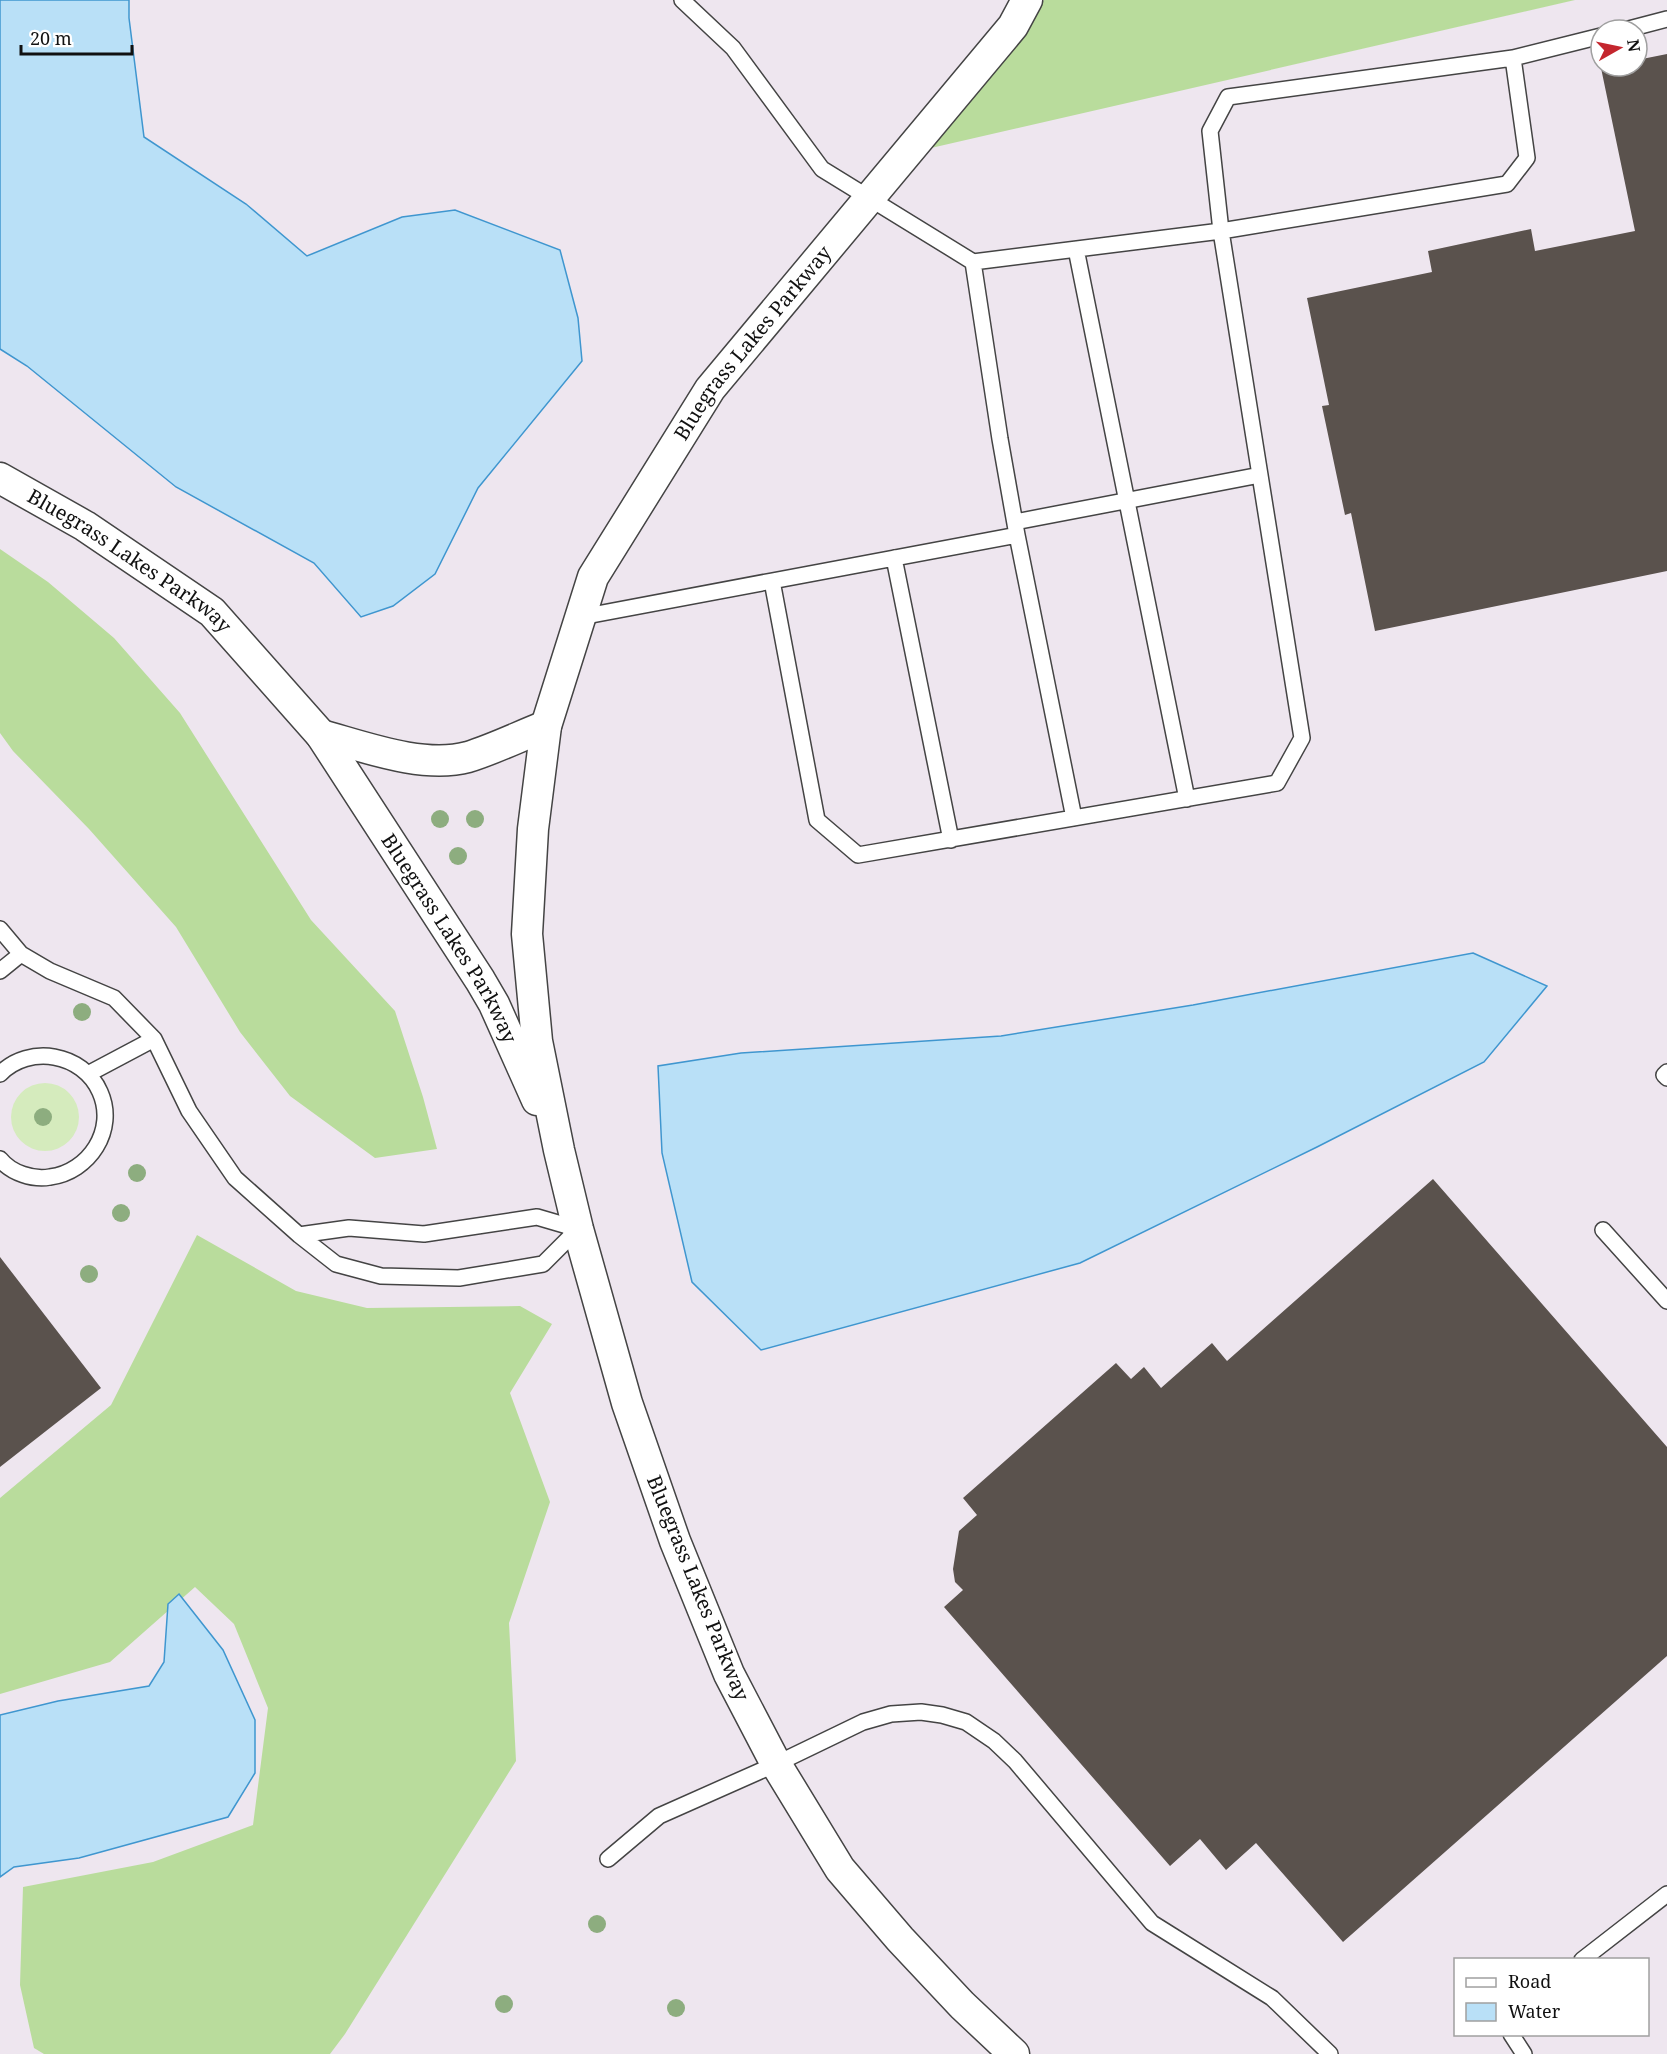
<svg xmlns="http://www.w3.org/2000/svg" width="1667" height="2054" font-family="'Noto Serif',serif">
	<style>
		.industrial { fill: #eee6ef; fill-rule: evenodd }
		.green { fill: #d5ebbd }
		.forest { fill: #b9dc9c }
		.water { fill: #b9e0f7; stroke: #3f96cf; stroke-width: 1.5 }
		.building { fill: #5a524d }
		.lines { fill: none; stroke-linecap: round; stroke-linejoin: round }
		.lane-casing { stroke: #444; stroke-width: 18 }
		.street-casing { stroke: #444; stroke-width: 33 }
		.lane { stroke: #fff; stroke-width: 15 }
		.street { stroke: #fff; stroke-width: 30 }
		.tree { fill: #8dad7f }
		.labels { text-anchor: middle; stroke-width: 6; stroke-linejoin: round; paint-order: stroke }
		.street-label { font-size: 20px; fill: #111; stroke: #fff }
	</style>
	<rect width="100%" height="100%" fill="#fffdf5"/>
	<path class="industrial" d="M0,0H1044L918,150L1573,0H1667V2054H0ZM1601,30H1637V66H1601ZM1456,1960H1648V2034H1456Z"/>
	<path class="green" d="M11 1117a34 34 0 1 1 68 0a34 34 0 1 1-68 0Z"/>
	<path class="forest" d="M1044,0H1575L918,151Z
		M0,549L48,582L114,638L180,713L311,920L395,1011L423,1097L437,1149L375,1158L290,1096L240,1032L176,927L89,829L13,751L0,733Z
		M197,1235L296,1291L367,1308L520,1306L552,1324L510,1393L550,1502L509,1623L516,1761L345,2034L330,2054H44L34,2048L20,1985L23,1887L153,1862L253,1825L268,1708L234,1624L195,1587L110,1662L0,1694V1498L111,1405Z"/>
	<path class="water" d="M0,0H129V18L144,137L246,204L307,256L402,217L455,210L560,250L578,318L582,361L478,488L435,574L393,606L361,617L314,563L176,487L27,366L0,349Z
		M1473,953L1547,986L1484,1062L1317,1147L1080,1263L761,1350L692,1282L662,1153L658,1066L741,1053L1001,1036L1193,1005Z
		M179,1594L223,1650L255,1720V1773L228,1817L79,1858L14,1867L0,1877V1715L58,1701L149,1686L164,1662L168,1604Z"/>
	<path class="building" d="M1667,54V571L1375,631L1351,513L1345,515L1322,406L1329,405L1307,298L1432,272L1428,251L1531,229L1535,251L1635,231L1601,68L1637,66V60Z
		M1433,1179L1667,1447V1656L1343,1942L1256,1843L1226,1870L1200,1839L1170,1866L944,1607L963,1590L955,1582L953,1569L959,1531L977,1515L963,1498L1116,1363L1131,1379L1144,1367L1161,1388L1212,1343L1227,1361Z
		M0,1257L101,1388L0,1467Z"/>
	<g class="lines">
		<g class="lane-casing">
			<path id="lane" d="M1625,30L1667,19
				M1513,58L1527,158L1507,184L1221,231L1210,131L1228,97Z
				M1513,58L1601,36
				M1076,249L1187,799
				M1015,522L1260,475
				M1017,535L1074,818
				M894,558L951,840
				M772,581L1017,535L1000,439L973,262
				M581,617L772,581L817,820L858,855L1277,783L1302,738L1221,231L973,262L822,169L733,48L682,0
				M0,929L21,954L50,971L114,998L154,1039L189,1111L235,1178L299,1235L336,1264L381,1276L459,1278L543,1264L578,1229L537,1217L424,1234L349,1228L299,1235
				M0,971L21,954
				M1667,1072L1664,1075L1667,1078
				M0,1074C29,1044 83,1053 100,1092C117,1130 89,1172 50,1177C33,1180 11,1173 0,1159
				M88,1074L154,1039
				M1603,1230L1667,1301
				M608,1859L659,1816L776,1764L863,1722L891,1714L921,1712L942,1715L966,1722L994,1741L1015,1761L1152,1923L1272,1998L1330,2054
				M1582,1960L1667,1894
				M1511,2034L1524,2054"/>
		</g>
		<g class="street-casing">
			<g id="street">
				<path id="s1" d="M0,478L85,526L212,612L321,735L480,980L494,1004L537,1100"/>
				<path d="M321,735C365,747 423,769 468,757C494,749 520,736 546,726"/>
				<path id="s2" d="M1014,2054L962,2005L900,1939L840,1869L776,1764L729,1674L675,1541L627,1403L578,1229L559,1150L537,1041L527,934L533,829L546,726L593,577L710,389L1013,26L1027,0"/>
			</g>
		</g>
		<use href="#lane" class="lane"/>
		<use href="#street" class="street"/>
	</g>
	<g class="tree">
		<circle cx="440" cy="819" r="9"/>
		<circle cx="475" cy="819" r="9"/>
		<circle cx="458" cy="856" r="9"/>
		<circle cx="82" cy="1012" r="9"/>
		<circle cx="43" cy="1117" r="9"/>
		<circle cx="137" cy="1173" r="9"/>
		<circle cx="121" cy="1213" r="9"/>
		<circle cx="89" cy="1274" r="9"/>
		<circle cx="597" cy="1924" r="9"/>
		<circle cx="504" cy="2004" r="9"/>
		<circle cx="676" cy="2008" r="9"/>
	</g>
	<g class="labels">
		<g class="street-label">
			<text dy="7" stroke="none"><textPath href="#s2" startOffset="1898">Bluegrass Lakes Parkway</textPath></text>
			<text dy="7" stroke="none"><textPath href="#s1" startOffset="154">Bluegrass Lakes Parkway</textPath></text>
			<text dy="7" stroke="none"><textPath href="#s1" startOffset="656">Bluegrass Lakes Parkway</textPath></text>
			<text transform="translate(698 1588) rotate(68)" y="7">Bluegrass Lakes Parkway</text>
		</g>
	</g>
	<rect x="1454" y="1958" width="195" height="78" fill="#ffffff" stroke="#a0a0a0" stroke-width="1.5"/>
	<rect x="1466" y="1978" width="30" height="9" fill="#ffffff" stroke="#a0a0a0" stroke-width="1.5"/>
	<text x="1508" y="1988" font-size="18" fill="#111111">Road</text>
	<rect x="1466" y="2003" width="30" height="18" fill="#b9e0f7" stroke="#a0a0a0" stroke-width="1.5"/>
	<text x="1508" y="2018" font-size="18" fill="#111111">Water</text>
	<g transform="translate(1619 48) rotate(81)"><circle r="28" fill="#ffffff" stroke="#a0a0a0" stroke-width="1.5"/>
	<path d="M0-4.5L10 22L0 15L-10 22Z" fill="#c4262e"/>
	<text y="-9" font-size="16" font-weight="bold" text-anchor="middle" fill="#111111">N</text>
	</g>
	<path d="M21 45v9h111v-9" fill="none" stroke="#111111" stroke-width="3"/>
	<text x="30" y="45" font-size="18" fill="#111111" stroke="#ffffff" stroke-width="4.5" paint-order="stroke">20 m</text>
</svg>
